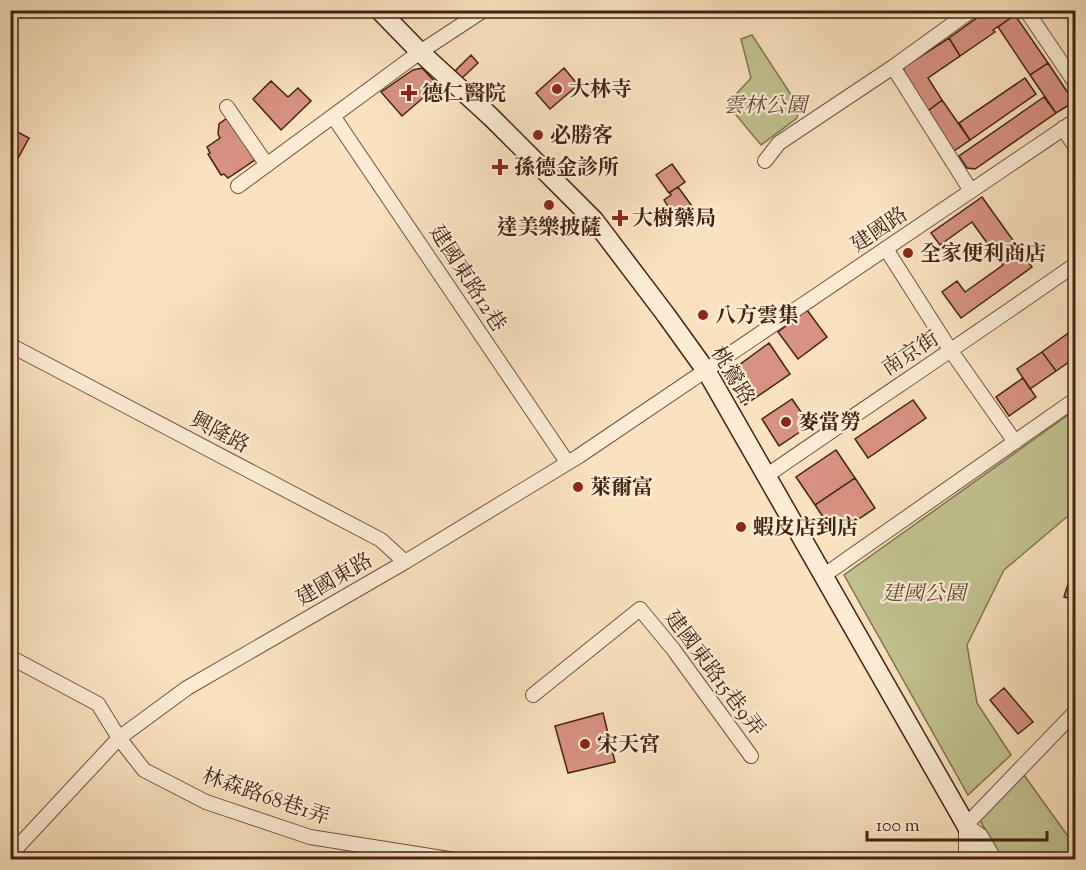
<svg xmlns="http://www.w3.org/2000/svg" width="1086" height="870" font-family="'Sorts Mill Goudy','Noto Serif TC',serif">
	<style>
		.green { fill: #c2c290; stroke: #827251; stroke-width: 1.5 }
		.building { fill: #d89283; stroke: #432212; stroke-width: 1.5 }
		.lines { fill: none; stroke-linecap: round; stroke-linejoin: round }
		.minor-casing { stroke: #71523e; stroke-width: 16 }
		.secondary-casing { stroke: #432212; stroke-width: 21 }
		.minor { stroke: #fcecd6; stroke-width: 14 }
		.secondary { stroke: #fcecd6; stroke-width: 18 }
		.poi-dot { fill: #8f2418; stroke: #fcecd6; stroke-width: 2 }
		.labels { text-anchor: middle; stroke-width: 4.5; stroke-linejoin: round; paint-order: stroke }
		.poi-label { font-size: 21px; font-weight: bold; fill: #432212; stroke: #fcecd6; text-anchor: start }
		.park-label { font-size: 21px; font-style: italic; fill: #634a32; stroke: #fcecd6 }
		.street-label { font-size: 21px; fill: #432212; stroke: #fcecd6 }
	</style>
	<rect width="100%" height="100%" fill="#fae2c0"/>
	<filter id="stains"><feTurbulence type="fractalNoise" baseFrequency=".00333" numOctaves="4"/><feColorMatrix values="0 0 0 0 .2 0 0 0 0 .09 0 0 0 0 .02 0 0 0 .5 -.17"/></filter>
	<radialGradient id="worn" r=".72"><stop offset=".6" stop-color="#630" stop-opacity="0"/><stop offset="1" stop-color="#630" stop-opacity=".3"/></radialGradient>
	<path class="green" d="M752,35L799,107L797,118L761,145L727,104L751,78L741,39Z
		M1075,410V510L1004,570L967,645L977,703L1011,755L968,795L844,575Z
		M1024,775L1075,846V859H1003L979,819Z"/>
	<path class="building" d="M988,10H1011L1015,15L993,30L995,32L960,56L949,38Z
		M1015,15L1048,63L1030,75L998,27Z
		M949,38L960,56L928,78L942,100L928,111L903,76L904,67Z
		M471,55L478,63L462,78L455,71Z
		M1048,63L1070,96L1069,105L1056,113L1030,75Z
		M422,68L438,85L402,116L381,92L413,70Z
		M564,68L578,85L550,109L536,93Z
		M1025,78L1036,94L970,140L959,123Z
		M271,81L288,97L298,88L311,101L281,130L253,99Z
		M1044,97L1056,113L975,169L967,168L959,156Z
		M942,100L970,140L954,151L928,111Z
		M227,118L255,160L228,178L224,174L221,175L208,154L210,153L207,147L220,138L218,134L219,124Z
		M10,128L29,138L10,173Z
		M672,164L685,182L669,193L656,175Z
		M678,187L692,206L675,218L664,200L671,195L670,192Z
		M982,197L1032,267L961,318L942,292L957,281L965,292L1003,265L972,222L940,245L931,233Z
		M807,310L827,337L798,359L778,332Z
		M1076,328V345L1067,334Z
		M1067,334L1076,345V357L1056,371L1042,352Z
		M769,343L790,374L745,405L729,382L731,371Z
		M1042,352L1056,371L1030,389L1017,369Z
		M1023,378L1036,397L1009,416L996,397Z
		M792,399L810,425L779,446L762,419Z
		M913,400L926,418L868,458L855,439Z
		M836,450L855,478L815,505L796,477Z
		M855,478L875,508L835,535L815,505Z
		M1074,565L1076,566V600L1064,597Z
		M1004,688L1033,722L1018,734L990,700Z
		M603,713L615,762L568,773L555,726Z"/>
	<g class="lines">
		<g class="minor-casing">
			<path id="minor" d="M1026,10L1076,84
				M893,67L971,191
				M227,107L267,165
				M333,116L567,462
				M1063,128L1076,148
				M765,161L779,143L893,67L972,10
				M238,186L420,52L484,10
				M886,249L951,351L1015,442
				M10,345L381,540L405,562
				M766,476C869,405 973,336 1076,264
				M823,576L1076,399
				M10,657L98,704L119,738L144,770L206,802L310,837L455,860
				M533,695L640,609L673,649L751,756
				M966,825L1076,711
				M966,825L981,836L995,860
				M966,830V851L971,860
				M10,855L119,738L187,688L405,562L579,456L1076,120"/>
		</g>
		<g class="secondary-casing">
			<path id="secondary" d="M379,10L420,52L491,117L594,220L666,315L707,372L966,825L982,860"/>
		</g>
		<use href="#minor" class="minor"/>
		<use href="#secondary" class="secondary"/>
	</g>
	<g class="poi-dot">
		<circle cx="557" cy="89" r="6"/>
		<path d="M406 84h6v6h6v6h-6v6h-6v-6h-6v-6h6z"/>
		<circle cx="538" cy="135" r="6"/>
		<path d="M497 158h6v6h6v6h-6v6h-6v-6h-6v-6h6z"/>
		<circle cx="549" cy="205" r="6"/>
		<path d="M617 209h6v6h6v6h-6v6h-6v-6h-6v-6h6z"/>
		<circle cx="908" cy="253" r="6"/>
		<circle cx="703" cy="315" r="6"/>
		<circle cx="786" cy="422" r="6"/>
		<circle cx="578" cy="487" r="6"/>
		<circle cx="741" cy="527" r="6"/>
		<circle cx="585" cy="744" r="6"/>
	</g>
	<g class="labels">
		<g class="poi-label">
			<text x="569" y="96">大林寺</text>
			<text x="422" y="100">德仁醫院</text>
			<text x="550" y="142">必勝客</text>
			<text x="514" y="174">孫德金診所</text>
			<text x="632" y="225">大樹藥局</text>
			<text x="549" y="234" text-anchor="middle">達美樂披薩</text>
			<text x="920" y="260">全家便利商店</text>
			<text x="715" y="322">八方雲集</text>
			<text x="798" y="429">麥當勞</text>
			<text x="590" y="494">萊爾富</text>
			<text x="753" y="534">蝦皮店到店</text>
			<text x="597" y="751">宋天宮</text>
		</g>
		<g class="park-label">
			<text x="765" y="112">雲林公園</text>
			<text x="924" y="600">建國公園</text>
		</g>
		<g class="street-label">
			<text transform="translate(879 229) rotate(-34)" y="7">建國路</text>
			<text transform="translate(468 278) rotate(57)" y="7">建國東路12巷</text>
			<text transform="translate(910 353) rotate(-33)" y="7">南京街</text>
			<text transform="translate(733 375) rotate(59)" y="7">桃鶯路</text>
			<text transform="translate(220 432) rotate(28)" y="7">興隆路</text>
			<text transform="translate(334 579) rotate(-30)" y="7">建國東路</text>
			<text transform="translate(715 673) rotate(53)" y="7">建國東路15巷9弄</text>
			<text transform="translate(266 796) rotate(19)" y="7">林森路68巷1弄</text>
		</g>
	</g>
	<rect width="1086" height="870" fill="none" stroke="#fae2c0" stroke-width="36"/>
	<rect x="12" y="12" width="1062" height="846" fill="none" stroke="#432212" stroke-width="3"/>
	<rect x="18" y="18" width="1050" height="834" fill="none" stroke="#432212" stroke-width="1.5"/>
	<path d="M867 831v9h180v-9" fill="none" stroke="#432212" stroke-width="3"/>
	<text x="876" y="831" font-size="18" fill="#432212" stroke="#fcecd6" stroke-width="4.5" paint-order="stroke">100 m</text>
	<rect width="100%" height="100%" filter="url(#stains)"/>
	<rect width="100%" height="100%" fill="url(#worn)"/>
</svg>
